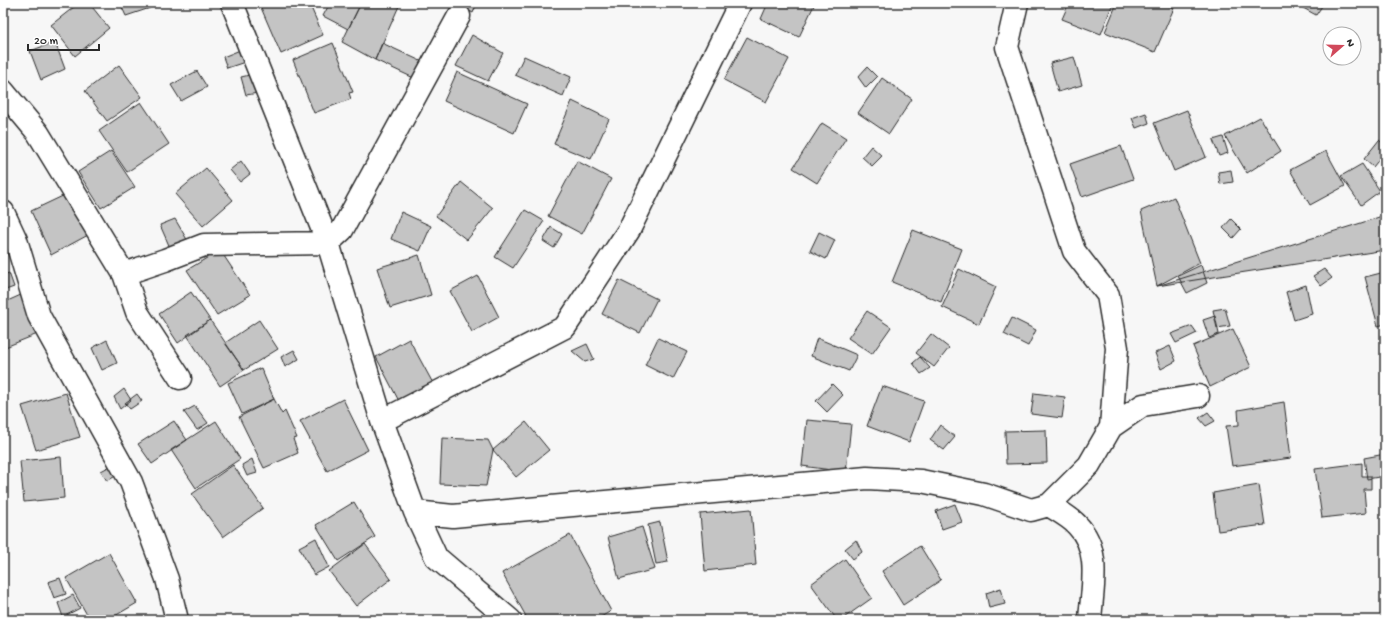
<svg xmlns="http://www.w3.org/2000/svg" width="1388" height="623" font-family="'Gochi Hand',sans-serif">
	<style>
		.building { fill: #c4c4c4; stroke: #2b2b2b }
		.lines { fill: none; stroke-linecap: round; stroke-linejoin: round }
		.minor-casing { stroke: #2b2b2b; stroke-width: 25 }
		.minor { stroke: #fff; stroke-width: 22 }
	</style>
	<rect width="100%" height="100%" fill="#f7f7f7"/>
	<filter id="ink" filterUnits="userSpaceOnUse"><feTurbulence type="fractalNoise" baseFrequency=".025" numOctaves="2"/><feDisplacementMap in="SourceGraphic" scale="8" xChannelSelector="R" yChannelSelector="G"/><feConvolveMatrix kernelMatrix="1 2 1 2 8 2 1 2 1" color-interpolation-filters="sRGB"/></filter>
	<g filter="url(#ink)">
		<path class="building" d="M79,3H89L109,28L75,56L51,25Z
			M120,3H148L150,8L126,16Z
			M259,3H309L323,35L281,54Z
			M330,3H361L348,29L323,16Z
			M361,3H394L399,6L375,60L342,42Z
			M455,3H477L473,13Z
			M768,3H815L799,37L761,19Z
			M1069,3H1113L1101,34L1062,19Z
			M1117,3H1163L1174,8L1155,52L1105,32Z
			M1294,3H1324L1316,15Z
			M472,35L503,53L488,81L456,66Z
			M747,37L789,59L766,102L724,80Z
			M55,42L65,69L41,80L30,51Z
			M333,43L353,92L349,93L351,99L314,113L293,60Z
			M382,43L425,63L418,80L375,60Z
			M240,50L245,62L227,68L223,57Z
			M524,56L571,77L563,96L515,75Z
			M1074,57L1082,85L1058,92L1050,63Z
			M119,65L142,97L107,121L85,91Z
			M867,67L877,77L866,88L858,77Z
			M197,71L207,87L181,101L171,85Z
			M457,72L527,104L514,133L444,101Z
			M254,74L258,93L246,95L241,77Z
			M882,78L912,99L889,134L858,113Z
			M572,101L609,119L591,159L554,144Z
			M141,102L169,144L127,172L99,131Z
			M1187,110L1206,157L1174,171L1154,123Z
			M1146,113L1149,123L1136,128L1132,118Z
			M1260,117L1281,151L1247,173L1225,136Z
			M822,123L846,138L817,183L793,168Z
			M1223,137L1228,153L1219,156L1213,140Z
			M1379,140L1385,145V152L1373,167L1364,159Z
			M871,146L882,156L872,166L862,157Z
			M1121,146L1133,179L1082,197L1070,164Z
			M111,151L135,187L101,208L78,172Z
			M1326,151L1345,186L1310,205L1290,170Z
			M241,161L250,174L240,182L230,170Z
			M577,161L611,179L582,234L548,216Z
			M1362,164L1380,191L1361,205L1341,176Z
			M206,168L233,200L203,226L175,194Z
			M1231,170L1233,182L1220,184L1218,172Z
			M461,182L493,208L467,240L436,216Z
			M69,193L90,234L51,255L31,211Z
			M1174,197L1200,263L1157,286L1141,211Z
			M525,210L544,221L513,268L495,257Z
			M401,212L431,226L420,251L391,239Z
			M1385,215V250L1157,286L1361,223Z
			M175,219L189,243L171,250L160,225Z
			M1231,219L1241,229L1233,238L1223,228Z
			M551,227L562,234L554,248L543,241Z
			M913,230L962,249L941,302L892,282Z
			M819,232L835,240L826,259L810,251Z
			M220,250L250,295L217,315L187,270Z
			M419,255L431,295L390,308L377,268Z
			M1201,265L1207,283L1187,293L1178,276Z
			M959,269L996,287L979,324L942,307Z
			M1324,269L1332,278L1321,286L1313,276Z
			M1385,272V324L1378,326L1365,277Z
			M9,273L14,287L3,291V275Z
			M478,276L499,317L472,332L450,291Z
			M619,280L657,299L640,333L602,314Z
			M1306,285L1312,314L1294,320L1286,292Z
			M191,292L210,320L178,343L159,314Z
			M23,294L40,333L3,348V303Z
			M1225,308L1230,326L1217,328L1213,310Z
			M867,311L891,327L872,354L848,338Z
			M1215,316L1219,334L1209,338L1203,320Z
			M1012,318L1036,330L1028,346L1004,334Z
			M210,320L244,370L220,386L187,335Z
			M259,320L278,349L244,370L225,343Z
			M1192,326L1197,333L1176,343L1171,334Z
			M1233,329L1251,367L1210,387L1193,346Z
			M931,334L949,348L934,367L916,353Z
			M658,338L687,352L673,379L645,365Z
			M817,338L857,355L849,371L811,356Z
			M409,339L435,387L401,405L376,357Z
			M107,340L117,363L102,370L92,348Z
			M587,344L594,359L585,362L572,351Z
			M1170,346L1176,361L1161,369L1155,353Z
			M294,350L299,359L285,367L281,357Z
			M920,357L930,368L921,374L913,363Z
			M261,368L274,399L242,414L228,383Z
			M832,384L843,395L827,412L816,401Z
			M882,386L924,401L909,442L867,426Z
			M124,389L131,400L120,409L114,397Z
			M66,393L80,437L36,450L22,406Z
			M1034,393L1065,397L1062,418L1031,414Z
			M137,394L142,401L130,409L125,403Z
			M274,399L282,414L285,411L297,438L293,439L298,453L264,468L239,417Z
			M343,399L368,450L327,471L300,421Z
			M1284,402L1291,458L1232,466L1226,426L1239,425L1238,410Z
			M195,406L208,423L197,430L184,412Z
			M1208,412L1215,421L1206,426L1199,418Z
			M807,420L851,424L846,472L802,466Z
			M174,421L187,440L152,464L138,444Z
			M216,421L240,459L196,488L171,450Z
			M526,422L549,450L516,477L493,450Z
			M940,425L955,437L944,450L930,440Z
			M1046,430L1047,463L1006,464L1005,431Z
			M442,438L488,440L493,450L486,486L440,484Z
			M1385,454V476L1367,479L1364,458Z
			M61,457L64,498L24,502L20,461Z
			M252,459L257,473L247,476L242,465Z
			M1362,463V476H1371V489H1364L1366,513L1322,518L1315,469Z
			M114,464L119,474L107,481L101,471Z
			M233,465L263,508L223,537L192,494Z
			M1259,485L1265,525L1218,531L1213,493Z
			M354,502L375,537L338,561L316,525Z
			M955,504L962,522L942,529L936,511Z
			M751,509L756,565L705,571L700,514Z
			M660,522L668,562L656,564L648,525Z
			M642,527L655,569L619,579L608,537Z
			M570,535L611,611L596,620H528L502,573Z
			M316,538L329,567L314,575L299,547Z
			M856,540L862,552L853,559L845,549Z
			M365,544L391,579L356,606L329,571Z
			M920,546L941,580L903,605L882,571Z
			M109,553L137,603L108,620H90L66,578Z
			M845,559L872,598L841,620H837L811,584Z
			M60,578L66,594L54,598L48,582Z
			M1001,588L1005,604L989,608L986,593Z
			M73,595L80,608L63,617L58,603Z"/>
		<g class="lines">
			<g class="minor-casing">
				<path id="minor" d="M232,3L328,243L382,421L415,512L453,516L867,478L921,481L984,494L1031,510L1049,505L1089,465L1111,427L1143,405L1198,396
					M1017,3L1007,47L1074,251L1108,295L1117,348L1111,427
					M3,91L38,133L124,274L137,312L180,378
					M3,212L16,240L39,316L131,482L167,579L177,620
					M124,274L165,260L204,245L328,243L342,230L459,16
					M382,421L565,327L629,230L740,3
					M1049,505C1058,511 1070,517 1077,525C1102,550 1092,588 1090,620
					M415,512L436,557L510,620"/>
			</g>
			<use href="#minor" class="minor"/>
		</g>
	</g>
	<rect width="1388" height="623" fill="none" stroke="#fff" stroke-width="16"/>
	<rect x="8" y="8" width="1372" height="607" fill="none" stroke="#2b2b2b" stroke-width="1.5" filter="url(#ink)"/>
	<g transform="translate(1342 46) rotate(70)"><circle r="19" fill="#ffffff" stroke="#aaaaaa"/>
	<path d="M0-3L7 15L0 10L-7 15Z" fill="#d1495b"/>
	<text y="-6" font-size="11" font-weight="bold" text-anchor="middle" fill="#2b2b2b">N</text>
	</g>
	<path d="M28 44v6h71v-6" fill="none" stroke="#2b2b2b" stroke-width="2"/>
	<text x="34" y="44" font-size="12" fill="#2b2b2b" stroke="#ffffff" stroke-width="3" paint-order="stroke">20 m</text>
</svg>
